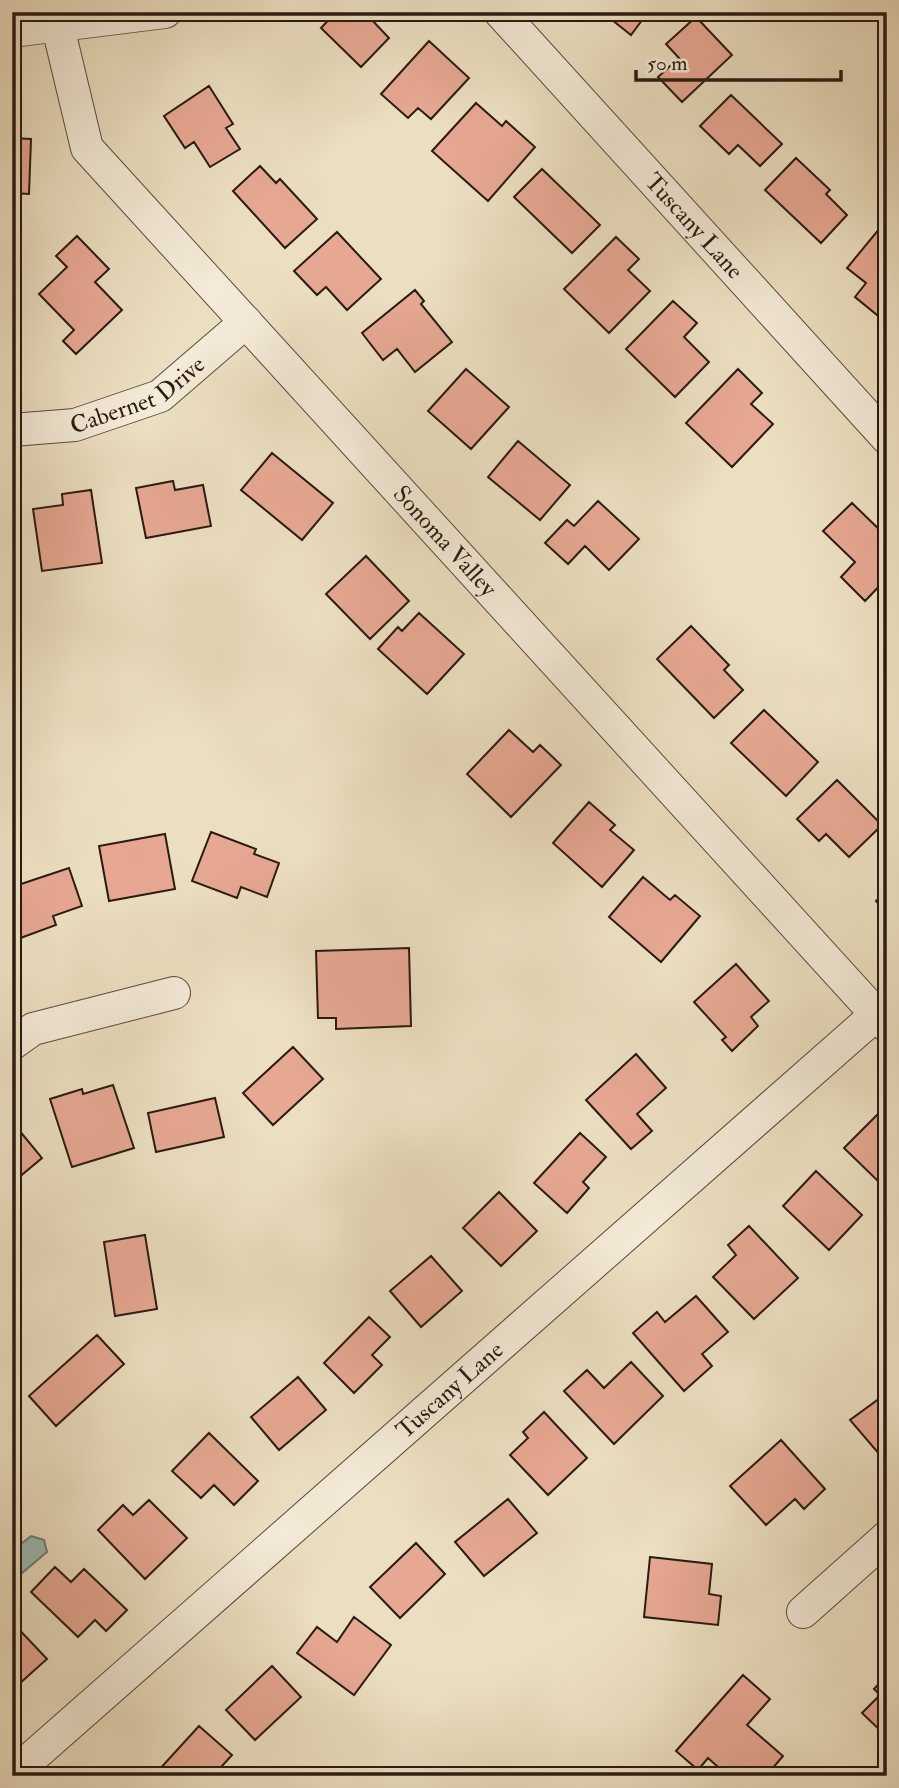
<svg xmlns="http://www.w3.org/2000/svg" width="899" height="1788" font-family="'IM FELL Double Pica',serif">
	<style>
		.water { fill: #99bcb4; stroke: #6d7b74; stroke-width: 2 }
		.building { fill: #e7a893; stroke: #2a1a13; stroke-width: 2 }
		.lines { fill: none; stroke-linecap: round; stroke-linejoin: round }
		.minor-casing { stroke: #5a4b3e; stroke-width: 34 }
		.minor { stroke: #f3ead7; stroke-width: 32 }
		.labels { text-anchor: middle; stroke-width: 5; stroke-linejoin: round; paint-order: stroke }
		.street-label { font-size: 24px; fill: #2a1a13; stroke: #f3ead7 }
	</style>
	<rect width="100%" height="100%" fill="#ecdfc1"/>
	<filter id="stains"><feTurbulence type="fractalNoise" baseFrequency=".00286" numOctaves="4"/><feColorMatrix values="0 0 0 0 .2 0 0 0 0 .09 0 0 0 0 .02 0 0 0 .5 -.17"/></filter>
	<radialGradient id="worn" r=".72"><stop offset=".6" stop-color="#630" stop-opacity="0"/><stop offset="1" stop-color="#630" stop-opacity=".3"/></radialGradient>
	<path class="water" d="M31,1536L44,1540L47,1552L22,1573L12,1569V1551Z"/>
	<path class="building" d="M336,12H376L370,18L389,38L361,67L321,28Z
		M602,12H648L631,35Z
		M696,17L732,55L682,102L658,77L679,58L666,44Z
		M429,41L469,78L431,119L418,108L408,118L381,94Z
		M209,86L233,124L226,128L240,149L210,167L194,142L185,148L164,116Z
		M731,95L782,144L760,166L738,145L729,154L700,126Z
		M476,103L502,126L506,121L535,147L488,201L432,151Z
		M12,138L31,139L29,194L12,193Z
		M796,158L830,190L826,194L847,215L821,243L765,190Z
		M260,166L276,183L280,179L317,219L285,248L233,191Z
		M542,169L600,225L572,253L514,197Z
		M880,228L887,234V313L882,319L855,297L866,283L847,268Z
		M337,232L381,279L347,310L326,287L317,295L294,271Z
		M77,236L109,269L95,282L122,310L76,354L63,341L74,330L39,294L67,267L56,256Z
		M616,237L639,259L628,270L650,291L609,333L564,289Z
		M415,290L424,301L421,304L452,342L415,372L397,349L383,360L362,333Z
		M673,301L697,323L684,337L709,362L675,397L626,349Z
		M466,369L509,407L471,449L428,411Z
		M738,369L762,393L751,404L773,424L732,467L686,423Z
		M518,441L570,485L540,520L488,477Z
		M272,453L333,503L302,540L241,490Z
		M173,481L175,490L203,485L211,526L146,538L136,488Z
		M91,490L102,563L42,571L33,509L63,505L62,494Z
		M598,501L639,539L609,570L585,546L568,564L545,543L567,520L574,526Z
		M852,503L887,537V578L865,601L841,577L855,562L823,531Z
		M366,556L409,601L370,639L326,594Z
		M419,613L464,654L427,694L378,649L398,627L402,631Z
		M691,626L729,665L724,670L743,690L714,718L657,659Z
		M764,710L818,762L786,796L731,743Z
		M509,730L533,752L540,745L561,765L511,817L467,774Z
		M837,780L882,825L849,857L826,834L819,841L797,819Z
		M589,802L615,825L610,830L634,850L602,887L553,843Z
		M211,832L256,849L254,854L279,863L267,897L241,887L237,898L192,881Z
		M165,834L175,889L109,901L99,846Z
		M69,868L82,906L53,916L56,925L15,940L12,887Z
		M643,877L670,900L675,895L700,916L661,962L609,917Z
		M887,891V913L876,901Z
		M409,948L411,1026L336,1029V1018H318L316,951Z
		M736,964L769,1001L751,1017L758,1026L732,1051L722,1040L726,1037L694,1002Z
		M293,1047L323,1079L273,1125L243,1093Z
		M636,1054L666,1088L637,1114L652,1131L631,1149L586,1100Z
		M113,1085L134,1148L72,1167L50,1099L82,1089L83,1094Z
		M215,1098L224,1137L156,1152L148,1113Z
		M886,1106L887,1181L882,1185L844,1148Z
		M14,1124L42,1158L12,1183V1125Z
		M580,1133L606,1157L583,1182L589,1188L567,1213L534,1183Z
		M816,1171L862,1215L829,1250L783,1206Z
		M499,1192L537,1231L501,1266L463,1228Z
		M749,1226L798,1278L754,1319L713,1277L736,1255L728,1245Z
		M145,1235L157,1309L115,1316L104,1242Z
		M431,1256L462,1291L421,1327L390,1291Z
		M696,1296L728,1332L702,1354L712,1366L684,1391L633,1333L657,1312L665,1322Z
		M369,1317L390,1337L372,1355L382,1365L354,1393L324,1363Z
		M97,1335L124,1364L56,1426L29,1396Z
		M631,1362L663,1396L614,1444L564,1391L587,1370L604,1388Z
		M298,1377L326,1410L279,1450L251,1417Z
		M887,1393V1462H886L850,1420Z
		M544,1412L587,1458L548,1495L510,1455L528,1438L523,1432Z
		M209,1433L258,1481L234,1505L214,1485L201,1498L172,1471Z
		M781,1440L825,1489L804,1509L795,1499L766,1525L730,1486Z
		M508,1499L537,1533L484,1576L455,1542Z
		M149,1500L187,1538L145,1579L98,1530L123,1505L133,1515Z
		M416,1543L445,1574L400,1618L370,1587Z
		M650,1557L712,1564L709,1594L721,1596L718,1625L644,1617Z
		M55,1567L71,1582L84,1569L127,1610L106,1631L95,1620L78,1637L31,1592Z
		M354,1617L391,1645L354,1695L297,1653L317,1627L337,1642Z
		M12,1622L47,1659L18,1685L21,1689L12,1697Z
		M272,1666L301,1697L255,1740L226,1710Z
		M743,1675L770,1699L747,1725L783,1756L766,1776H744L737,1770L728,1776L708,1758L698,1770L676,1751Z
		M887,1675V1737L862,1713L880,1695L874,1689Z
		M199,1726L232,1755L213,1776H161L157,1772Z"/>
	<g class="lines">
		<g class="minor-casing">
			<g id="minor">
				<path id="s1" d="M500,12L887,438"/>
				<path id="s2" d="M58,27L87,148L887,1026"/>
				<path d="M12,31L165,12"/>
				<path id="s3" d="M12,430L75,425L160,396L246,322"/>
				<path d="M12,1044L33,1029L174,993"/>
				<path d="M803,1612L887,1537"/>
				<path id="s4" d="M12,1775L887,1005"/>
			</g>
		</g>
		<use href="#minor" class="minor"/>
	</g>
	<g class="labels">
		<g class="street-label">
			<text dy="8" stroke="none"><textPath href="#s1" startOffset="289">Tuscany Lane</textPath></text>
			<text dy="8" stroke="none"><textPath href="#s3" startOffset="133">Cabernet Drive</textPath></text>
			<text dy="8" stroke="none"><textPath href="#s2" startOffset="656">Sonoma Valley</textPath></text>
			<text dy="8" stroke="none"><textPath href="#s4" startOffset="583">Tuscany Lane</textPath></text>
		</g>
	</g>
	<rect width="899" height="1788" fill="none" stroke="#ecdfc1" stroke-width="42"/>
	<rect x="14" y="14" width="871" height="1760" fill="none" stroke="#2a1a13" stroke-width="3.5"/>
	<rect x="21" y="21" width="857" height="1746" fill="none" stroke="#2a1a13" stroke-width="2"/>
	<path d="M636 70v10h205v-10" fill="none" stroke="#2a1a13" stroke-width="3.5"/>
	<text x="647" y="70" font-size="21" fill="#2a1a13" stroke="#f3ead7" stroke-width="5" paint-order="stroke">50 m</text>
	<rect width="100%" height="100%" filter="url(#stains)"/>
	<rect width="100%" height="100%" fill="url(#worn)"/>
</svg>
